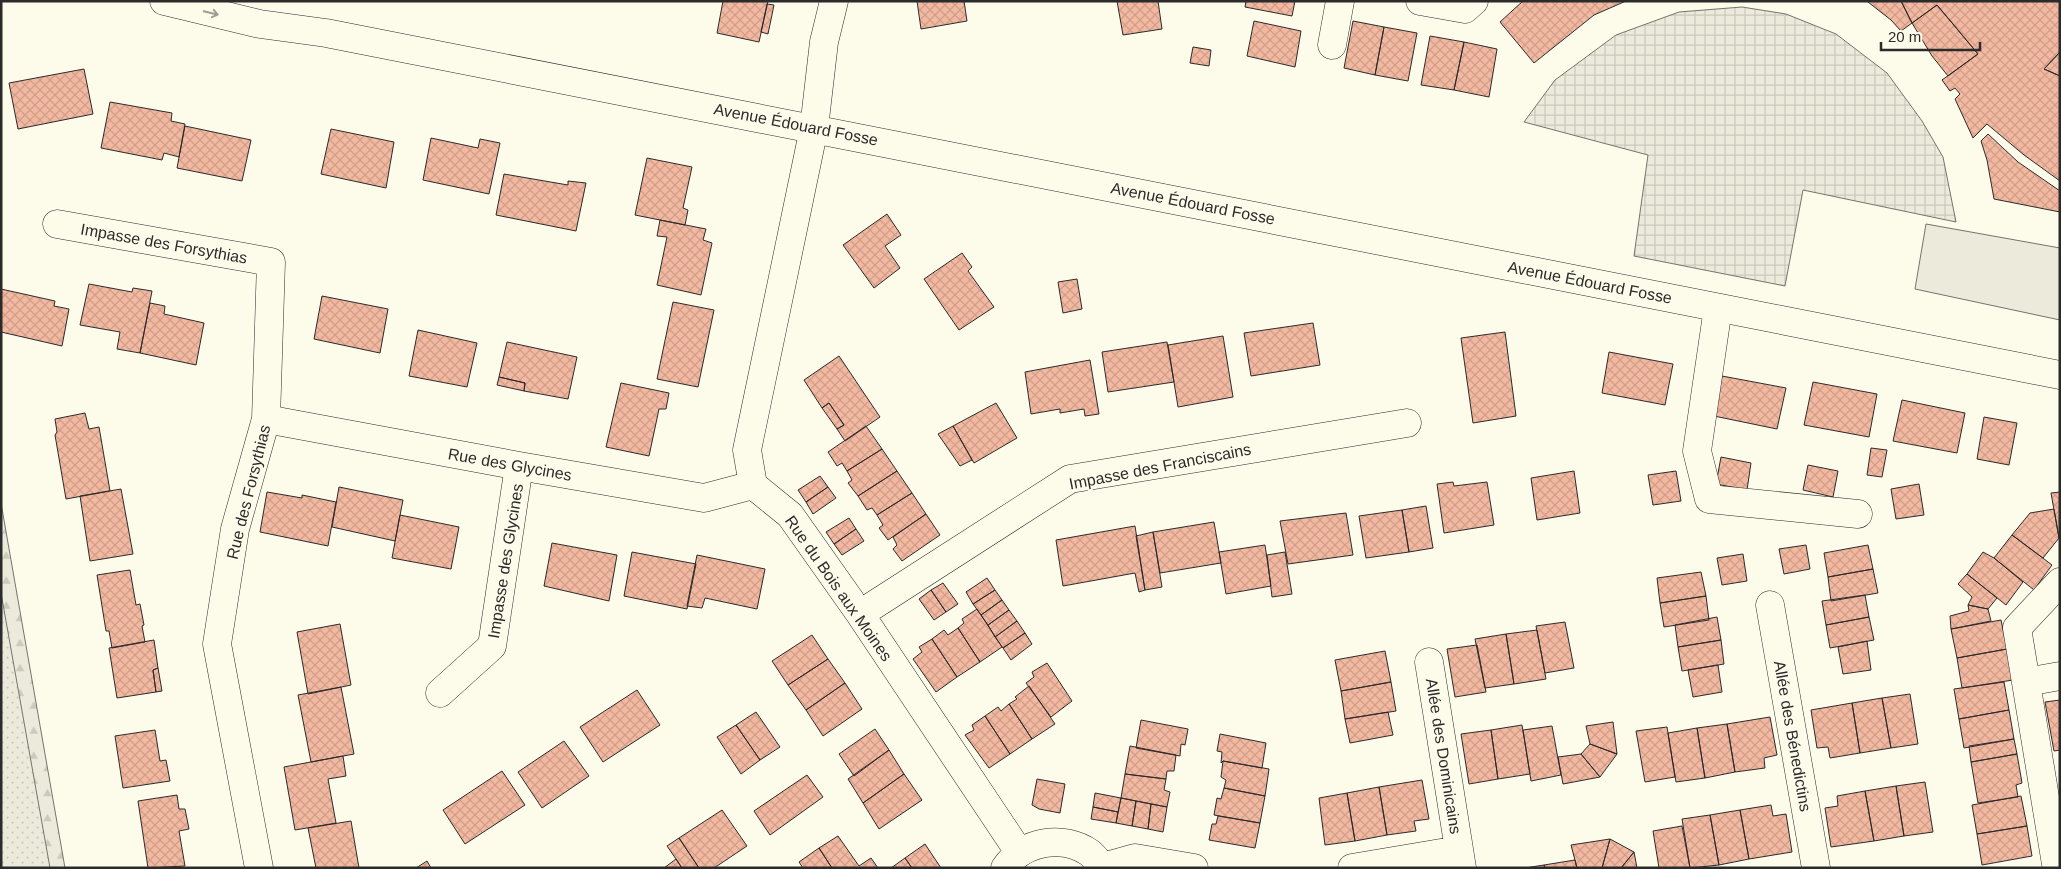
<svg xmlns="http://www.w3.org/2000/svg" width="2061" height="869" font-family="Arial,sans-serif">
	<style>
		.forest { fill: url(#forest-firs); stroke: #74746e }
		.park { fill: url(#park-dots); stroke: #74746e }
		.parking { fill: #eceadb; stroke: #74746e }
		.plaza { fill: url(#plaza-grid); stroke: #74746e }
		.building { fill: url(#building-cross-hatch); stroke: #2b2b2b }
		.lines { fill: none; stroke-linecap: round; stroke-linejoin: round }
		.minor-casing { stroke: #2b2b2b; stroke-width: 29 }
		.minor { stroke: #fdfbea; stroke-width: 28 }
		.oneway { stroke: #9e9d94 }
		.labels { text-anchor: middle; stroke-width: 4; stroke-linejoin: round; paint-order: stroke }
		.street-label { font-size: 16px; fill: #2b2b2b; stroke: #fdfbea }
	</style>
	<defs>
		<pattern id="forest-firs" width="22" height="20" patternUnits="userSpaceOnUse" patternTransform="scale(1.25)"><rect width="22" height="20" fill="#ecebdb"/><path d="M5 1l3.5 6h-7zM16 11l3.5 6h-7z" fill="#cbcabc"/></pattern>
		<pattern id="park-dots" width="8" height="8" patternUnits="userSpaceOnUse" patternTransform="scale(1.25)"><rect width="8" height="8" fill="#ecebdb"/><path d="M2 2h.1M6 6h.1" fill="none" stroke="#cbcabc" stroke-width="1.8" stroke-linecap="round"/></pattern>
		<pattern id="plaza-grid" width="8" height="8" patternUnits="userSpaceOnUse" patternTransform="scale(1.25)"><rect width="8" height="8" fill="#eceadb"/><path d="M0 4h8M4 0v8" fill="none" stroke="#cbc9bc"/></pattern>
		<pattern id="building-cross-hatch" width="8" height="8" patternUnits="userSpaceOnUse" patternTransform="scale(1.25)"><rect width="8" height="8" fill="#f2b8a0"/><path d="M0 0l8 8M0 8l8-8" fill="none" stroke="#d09e8a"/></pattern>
	</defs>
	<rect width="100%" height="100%" fill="#fdfbea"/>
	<path class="forest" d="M1,503L65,868H1Z"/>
	<path class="park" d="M1,593L50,868H1Z"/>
	<path class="parking" d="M1926,224L2060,248V320L1915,289Z"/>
	<path class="plaza" d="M1742,7L1786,14L1836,34L1887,73L1922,121L1943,157L1956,222L1803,190L1785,286L1634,256L1648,155L1524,122L1555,80L1616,35L1679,12Z"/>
	<path class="building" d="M723,1H768L759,42L717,33Z
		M917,1H964L967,21L921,29Z
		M1117,1H1158L1162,29L1123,35Z
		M1246,1H1295L1292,16L1245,7Z
		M1523,1H1626L1594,15L1534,63L1500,22Z
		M1869,1H1901L1912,23L1901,31L1891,20L1868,2Z
		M1901,1H2060V52L2044,69L2060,76V181L2024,155L1987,124L1973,138L1955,99L1960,94L1955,88L1950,91L1942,80L1978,54L1937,5L1912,23Z
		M767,4L774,5L768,34L761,32Z
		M1937,5L1978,54L1948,76L1932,56L1912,23Z
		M1254,21L1301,31L1295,67L1247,56Z
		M1353,21L1384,27L1375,75L1344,68Z
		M1384,27L1417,33L1408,81L1375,75Z
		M1430,36L1464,42L1454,90L1421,85Z
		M1464,42L1497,49L1489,97L1454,90Z
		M1193,47L1211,50L1209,66L1190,63Z
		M2060,52V76L2044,69Z
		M84,69L93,114L18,129L9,83Z
		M110,102L172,113L171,121L185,124L179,157L164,153L162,160L101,148Z
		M185,126L251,140L242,181L177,168Z
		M331,129L394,142L386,188L321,174Z
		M1988,134L2018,162L2060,191V212L1994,199L1987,160L1981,141Z
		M431,138L478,148L480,139L500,143L489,194L423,180Z
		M647,158L692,167L683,208L688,210L685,225L635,215Z
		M504,174L568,185V181L586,183L576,231L496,215Z
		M887,214L901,235L885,246L900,268L874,288L843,245Z
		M660,220L706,229L703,240L712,243L701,295L657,285L667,237L657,236Z
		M962,253L972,267L968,271L994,307L959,330L924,279Z
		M1077,279L1082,309L1063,313L1058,282Z
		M89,284L132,292L133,288L152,291L140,353L117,349L120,332L80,325Z
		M1,289L55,301L54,306L69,309L62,346L1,332Z
		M322,296L388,309L380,353L314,339Z
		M673,302L714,310L698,387L657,379Z
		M150,303L165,306L164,314L204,323L196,365L140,353Z
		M1313,323L1320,365L1251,376L1244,333Z
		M418,330L477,343L467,387L409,376Z
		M1505,332L1516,416L1473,423L1461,338Z
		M1223,336L1233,397L1178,407L1168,345Z
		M507,342L577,357L568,399L524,391L525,383L499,377Z
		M1167,342L1174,382L1108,392L1102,352Z
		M1609,352L1673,364L1665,405L1602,393Z
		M839,356L880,417L845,441L837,429L844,425L829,403L822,408L804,380Z
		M1090,360L1099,414L1085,416L1084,409L1060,413V409L1031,414L1025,372Z
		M1722,376L1786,388L1777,429L1714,416Z
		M499,377L525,383L524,391L497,385Z
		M1813,382L1877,394L1869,437L1804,425Z
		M621,383L669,393L666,409H659L649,456L606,447Z
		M1902,400L1965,413L1957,453L1893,441Z
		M829,403L844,425L837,429L822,408Z
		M996,403L1017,438L974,463L953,426Z
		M85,413L89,429L99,427L110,491L66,499L55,435L57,432L55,419Z
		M1984,417L2017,423L2009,465L1977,459Z
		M866,426L882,449L847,471L842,463L837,466L828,452Z
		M953,426L972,460L960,466L938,434Z
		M1871,448L1887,450L1882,477L1867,475Z
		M882,449L897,471L858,496L848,483L852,480L847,471Z
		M1721,457L1751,463L1747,490L1716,484Z
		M1808,465L1838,471L1833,497L1803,490Z
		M897,471L912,493L877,515L872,508L867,510L858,496Z
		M1574,471L1580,513L1537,520L1531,478Z
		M1676,471L1681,501L1653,505L1648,475Z
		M820,476L828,487L806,502L798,490Z
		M1453,482L1454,486L1487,482L1494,525L1444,533L1437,484Z
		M1919,484L1924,515L1896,519L1891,489Z
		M339,487L403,500L395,541L332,527Z
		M828,487L836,498L813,514L806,502Z
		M121,489L133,554L90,561L80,496Z
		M267,492L302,498V495L336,502L328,546L260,532Z
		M2060,492V538H2059L2051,493Z
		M912,493L926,514L888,540L879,528L883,525L877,515Z
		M1426,506L1433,548L1409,552L1402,510Z
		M2054,509L2059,538L2043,558L2012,535L2030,513Z
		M1402,510L1409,552L1366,558L1359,516Z
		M1346,513L1353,555L1288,564L1280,521Z
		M926,514L940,535L902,561L893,549L897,545L893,537Z
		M400,515L459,527L451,569L392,558Z
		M849,518L856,529L834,544L826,532Z
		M1214,522L1221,563L1160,573L1153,532Z
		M1135,526L1145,590L1139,592L1135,573L1063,586L1056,540Z
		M856,529L864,541L842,555L834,544Z
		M1153,532L1162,587L1145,590L1136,536Z
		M2012,535L2052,565L2034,590L1994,558Z
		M552,543L617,555L609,601L544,586Z
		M1265,545L1271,586L1226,594L1219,552Z
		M1806,545L1810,569L1784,574L1779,549Z
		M1868,545L1873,569L1828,577L1824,553Z
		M632,552L696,564L687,609L624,596Z
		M1285,552L1292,594L1272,597L1267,555Z
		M1983,552L1994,558L2023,582L2006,605L1967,574Z
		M1743,554L1747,581L1722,585L1717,558Z
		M697,555L765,569L757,609L705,598L702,608L687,606Z
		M1873,569L1878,593L1831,601L1828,577Z
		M130,570L136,605L140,604L144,625L142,626L145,642L112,648L109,631H106L97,575Z
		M1701,572L1706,596L1660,603L1657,578Z
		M1967,574L1997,598L1988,609L1968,605L1972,597L1958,584Z
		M987,578L995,590L973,604L966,592Z
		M943,583L958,604L946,612L931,590Z
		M931,590L946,612L934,620L919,599Z
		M995,590L1002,600L981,615L973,604Z
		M1865,595L1869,617L1826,625L1822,601Z
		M1706,596L1709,620L1664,627L1660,603Z
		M1002,600L1009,610L988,625L981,615Z
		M1968,605L1988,609L1991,621L1951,629L1950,616L1969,611Z
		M977,609L1002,647L980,662L958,628L964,623L962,619Z
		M1009,610L1017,621L995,637L988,625Z
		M1717,617L1721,640L1678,647L1675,625Z
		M1869,617L1874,640L1830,648L1826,625Z
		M2001,620L2007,649L1957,658L1951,629Z
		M1017,621L1025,633L1003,648L995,637Z
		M1565,622L1574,668L1545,673L1536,626Z
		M340,624L351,685L308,694L297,632Z
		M958,628L980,662L957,677L932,639L944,630L948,635Z
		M1537,630L1546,679L1514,684L1506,634Z
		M1025,633L1032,644L1011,660L1003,648Z
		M1506,634L1514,684L1485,688L1475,639Z
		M812,635L828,659L788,685L772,661Z
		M932,639L957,677L936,692L913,659L922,652L919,647Z
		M154,640L158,668L153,670L156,692L117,698L109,648Z
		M1721,640L1724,664L1682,671L1678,647Z
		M1867,641L1871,670L1843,674L1838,647Z
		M1477,645L1486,692L1455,697L1447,649Z
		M2007,649L2013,680L1962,688L1957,658Z
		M1385,651L1391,682L1341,691L1335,660Z
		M828,659L845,683L806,710L788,685Z
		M1047,663L1072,701L1051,717L1026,683L1034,677L1032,672Z
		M1718,665L1722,692L1693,697L1688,670Z
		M158,668L162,691L156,692L153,670Z
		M1391,682L1396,711L1345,719L1341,691Z
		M2004,682L2009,710L1959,719L1954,689Z
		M845,683L862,709L823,736L806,710Z
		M1029,686L1055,724L1032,739L1009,704L1017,699L1015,697Z
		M341,687L354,754L311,762L298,695Z
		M637,690L660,725L603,762L580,727Z
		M1910,694L1918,744L1891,748L1882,698Z
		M1882,698L1891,748L1860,753L1852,703Z
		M2060,700V750L2054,751L2045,702Z
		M1852,703L1860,753L1830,758L1828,747L1817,748L1811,710Z
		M1009,704L1032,739L1010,754L985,716L998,707L1001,711Z
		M2009,710L2014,739L1964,748L1959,719Z
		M756,712L780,747L760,760L736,725Z
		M1388,712L1393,735L1350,743L1345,719Z
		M985,716L1010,754L989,768L965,735L974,730L972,725Z
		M1770,717L1777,755L1764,758L1765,768L1735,772L1727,724Z
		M1141,720L1188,729L1185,745L1181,744L1180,756L1136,748Z
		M1613,722L1617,754L1590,744L1586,726Z
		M1727,724L1735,772L1705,778L1697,728Z
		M736,725L760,760L741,774L717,737Z
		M1522,725L1530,774L1498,779L1491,730Z
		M1552,726L1561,775L1531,781L1523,730Z
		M1667,727L1675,777L1645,782L1636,731Z
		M1697,728L1705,778L1676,782L1668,733Z
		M875,729L889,750L854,776L839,754Z
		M155,730L160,761L166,760L170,781L123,788L115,736Z
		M1491,730L1498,779L1469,784L1461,734Z
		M1220,734L1266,743L1262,768L1223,761L1221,763L1222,752L1217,751Z
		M2014,739L2017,754L1971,762L1969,746Z
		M564,741L589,776L542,808L518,772Z
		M1590,744L1617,754L1600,777L1581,754Z
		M1130,746L1176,755L1174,771H1167L1166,779L1125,774Z
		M889,750L904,774L863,803L848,779Z
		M1581,754L1600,777L1563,784L1558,757Z
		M2017,754L2022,783L2016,785L2018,797L1978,803L1971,762Z
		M343,756L346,776L328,779L336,823L295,830L284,767Z
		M1223,761L1269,769L1265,796L1224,788L1226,780L1221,777Z
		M502,771L525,805L465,844L443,810Z
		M904,774L922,800L879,829L863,803Z
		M1125,774L1166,779L1164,790L1170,792L1167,807L1121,798Z
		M807,775L823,797L770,835L754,811Z
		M1037,779L1065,784L1060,813L1039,809L1032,805Z
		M1422,780L1429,819L1414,821L1416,831L1387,835L1379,787Z
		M1925,782L1933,832L1904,836L1896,786Z
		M1896,786L1904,836L1874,841L1865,791Z
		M1379,787L1387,835L1355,841L1347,793Z
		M1224,788L1265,796L1260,823L1214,815L1217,798L1221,799Z
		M1865,791L1874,841L1831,847L1825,808L1838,806L1837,796Z
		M1095,793L1121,798L1118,812L1093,807Z
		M1347,793L1355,841L1325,845L1319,798Z
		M177,795L179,809H185L189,829L179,831L185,866L148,868L138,801Z
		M2021,796L2027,826L1977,834L1972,805Z
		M1121,798L1136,801L1132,826L1116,823Z
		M1136,801L1151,804L1148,829L1132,826Z
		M1151,804L1167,807L1163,832L1148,829Z
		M1771,805L1773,816L1786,814L1792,852L1749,859L1740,810Z
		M1093,807L1118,812L1116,823L1091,819Z
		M722,810L747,846L714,868H699L679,838Z
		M1740,810L1749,859L1719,865L1710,815Z
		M1710,815L1719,865L1690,868L1682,819Z
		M1218,816L1260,823L1255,848L1209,840L1212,824H1216Z
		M351,821L359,868H316L308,828Z
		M1682,826L1690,868H1659L1653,831Z
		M2027,826L2032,856L1982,865L1977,834Z
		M838,836L859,866L871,858L878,868H832L819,848Z
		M679,838L699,868H682L676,859L667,846Z
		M1610,839L1634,852L1621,868H1602Z
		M1610,839L1602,868H1577L1571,845Z
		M925,844L941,868H912L905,858Z
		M819,848L832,868H803L799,862Z
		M1634,852L1637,868H1621Z
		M905,858L912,868H891Z
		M676,859L682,868H664Z
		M1575,860L1577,868H1545L1544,865Z
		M427,861L431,868H416Z
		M1544,865L1545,868H1525Z"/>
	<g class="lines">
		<g class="minor-casing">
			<path id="minor" d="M164,1L260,24L326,33L2060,375
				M834,1L824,42L814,128L747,450L753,485L790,515L860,614L1019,852
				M1420,1L1465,9L1474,1
				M1332,45L1340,1
				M57,224L271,262L266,419L235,529L217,644L259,868
				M1718,308L1697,451L1709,499L1858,514
				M266,419L519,466L704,498L753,485
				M1770,605L1816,868
				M860,614L1070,479L1407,423
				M1429,662L1462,868
				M2026,682L2060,676
				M440,693L492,646L519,466
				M2056,864L2017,628L2060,582
				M1103,867L1135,858L1194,868
				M1005,868C1023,841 1063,834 1090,853C1095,857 1099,863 1103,868
				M1352,868L1459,850"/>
		</g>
		<use href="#minor" class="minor"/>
	</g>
	<defs><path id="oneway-shaft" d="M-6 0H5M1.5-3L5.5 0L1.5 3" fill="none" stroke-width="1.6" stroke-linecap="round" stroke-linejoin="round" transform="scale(1.25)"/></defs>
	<use class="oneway" href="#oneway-shaft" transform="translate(211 13) rotate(14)"/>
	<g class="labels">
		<g class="street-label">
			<text transform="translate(796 124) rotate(11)" y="6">Avenue Édouard Fosse</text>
			<text transform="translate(1193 203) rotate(11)" y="6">Avenue Édouard Fosse</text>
			<text transform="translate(164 243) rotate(10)" y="6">Impasse des Forsythias</text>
			<text transform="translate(1590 282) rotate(11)" y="6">Avenue Édouard Fosse</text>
			<text transform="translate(510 464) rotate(10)" y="6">Rue des Glycines</text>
			<text transform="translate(1160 466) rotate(-11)" y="6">Impasse des Franciscains</text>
			<text transform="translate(248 492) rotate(-76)" y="6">Rue des Forsythias</text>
			<text transform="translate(505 561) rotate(-81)" y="6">Impasse des Glycines</text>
			<text transform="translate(839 588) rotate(55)" y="6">Rue du Bois aux Moines</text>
			<text transform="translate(1793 736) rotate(80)" y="6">Allée des Bénedictins</text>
			<text transform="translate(1444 756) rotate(81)" y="6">Allée des Dominicains</text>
		</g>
	</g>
	<rect width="2061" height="869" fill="none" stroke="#2b2b2b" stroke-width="5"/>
	<path d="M1881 42v8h99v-8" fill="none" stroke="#2b2b2b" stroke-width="2.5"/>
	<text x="1888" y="42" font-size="15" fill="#2b2b2b" stroke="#fdfbea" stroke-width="4" paint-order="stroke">20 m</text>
</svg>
